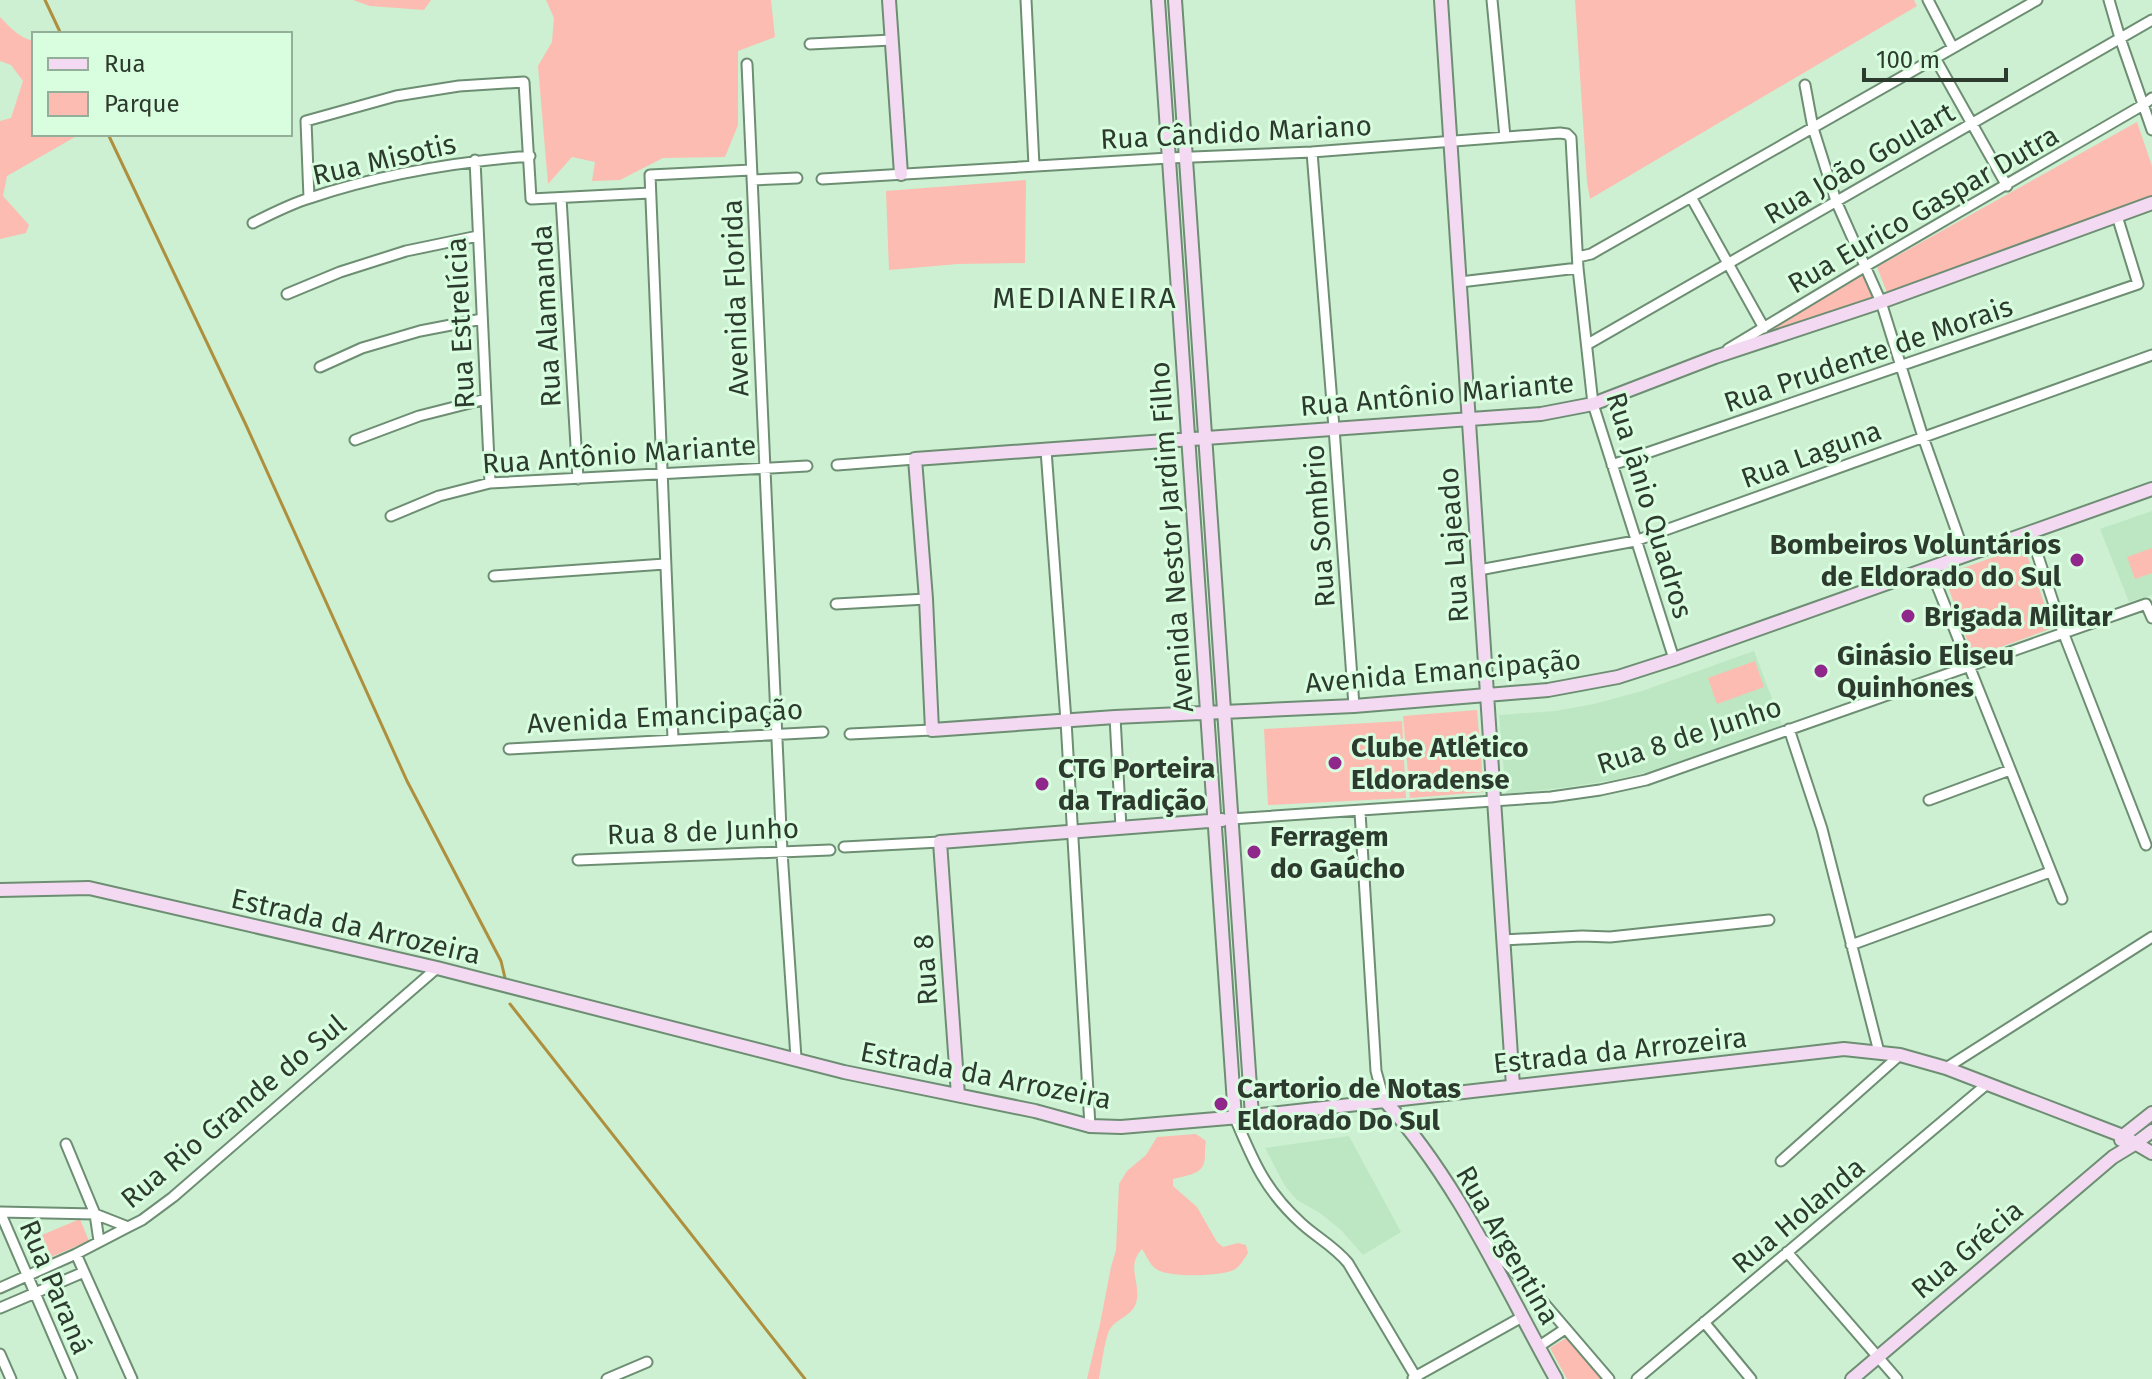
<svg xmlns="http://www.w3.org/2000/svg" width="2152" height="1379" font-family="'Fira Sans',sans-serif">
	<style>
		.built { fill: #bde7c3 }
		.green { fill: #fdbcb1 }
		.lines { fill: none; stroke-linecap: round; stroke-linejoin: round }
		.stream { stroke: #ad8f3d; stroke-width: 3 }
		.street-casing { stroke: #6d8e73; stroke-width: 13 }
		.secondary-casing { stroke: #6d8e73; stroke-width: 16 }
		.street { stroke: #fff; stroke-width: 9 }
		.secondary { stroke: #f3d9f2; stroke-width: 12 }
		.poi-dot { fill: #90288c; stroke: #d9fddf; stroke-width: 3 }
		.labels { text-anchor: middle; stroke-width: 6; stroke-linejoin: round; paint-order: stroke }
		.street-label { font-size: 28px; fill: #2d3b2f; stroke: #d9fddf }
		.poi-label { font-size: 28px; font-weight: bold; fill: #2d3b2f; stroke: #d9fddf; text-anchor: start }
		.neighbourhood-label { font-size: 30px; letter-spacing: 2px; fill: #2d3b2f; stroke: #d9fddf }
	</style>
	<rect width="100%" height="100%" fill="#ccf0d1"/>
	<path class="built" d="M2152,511V595L2129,602L2100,529Z
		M1754,651L1782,725L1653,771L1614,780L1568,787L1506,794L1499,715L1555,711L1594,704L1642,691Z
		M1349,1136L1401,1232L1363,1255L1341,1230L1320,1213L1297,1200L1285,1186L1265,1148Z"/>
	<path class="green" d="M353,0H431L424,10L370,6Z
		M546,0H771L775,37L738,51V125L725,157L663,158L620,180L592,181L595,162L572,157L548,184L538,66L552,42L554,18Z
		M1575,0H1914L1917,6L1590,199L1587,182Z
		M0,17C10,27 19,38 34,41V134H74L75,137L7,176L3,196L29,225L26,233L0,239V121L11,118L23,81L11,65L0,61Z
		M2137,122L2152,166V198L1888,295L1877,267Z
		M1026,180L1025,263L958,264L889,270L886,191Z
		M1867,273L1877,298L1751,340Z
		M2024,546L2053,628L1973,657L1944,575Z
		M2152,548V573L2135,579L2127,557Z
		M1755,661L1764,687L1717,704L1708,678Z
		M1477,710L1484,792L1410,798L1403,716Z
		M1402,721L1406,798L1268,805L1264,729Z
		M1196,1134L1206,1141C1204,1149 1206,1156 1204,1163C1201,1175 1183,1176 1173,1179V1186L1197,1207L1217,1242L1223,1247L1238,1243L1246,1245L1248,1253C1243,1260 1240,1268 1231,1271C1217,1276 1169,1278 1156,1269C1150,1265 1146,1255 1142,1249C1125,1267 1142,1283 1136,1303C1132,1316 1116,1319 1110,1329C1105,1337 1101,1368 1099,1379H1087L1100,1324L1111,1267L1116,1250L1119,1184L1127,1171L1146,1155L1157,1137Z
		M80,1219L89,1241L51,1257L42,1235Z
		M1566,1338L1603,1379H1567L1550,1348Z"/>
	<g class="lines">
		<path class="stream" d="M45,0L61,34
			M108,134L246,425L407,781L501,961L505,978
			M510,1004L805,1379"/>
		<g class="street-casing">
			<path id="street" d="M1026,0L1034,166
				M1492,0L1505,137
				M1928,0L1953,48
				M2109,0L2120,38L2152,130
				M810,44L892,40
				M1935,58L2007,186
				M747,64L782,852L796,1058
				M1805,85L1813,128L1836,201L1881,302L1923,437L1965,555
				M1312,152L1334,428L1354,706
				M475,160L490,483
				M822,179L1169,158L1312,152L1560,133L1567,134L1571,138L1578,268L1593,404L1674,659
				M752,180L797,178
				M1691,197L1764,328
				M309,198L306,121L396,96L459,86L524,82L531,199L650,193
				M561,198L578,479
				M253,223C271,214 290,204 310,198C381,174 455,162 530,156
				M1578,257L1591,254L2037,0
				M1460,282L1578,268
				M287,294L340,272L406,251L478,236
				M1588,344L2152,20
				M1728,349L1866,266L2143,105L2152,98
				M320,367L362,348L420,331L482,319
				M355,440L419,416L486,399
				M1046,450L1066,721L1090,1126
				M837,465L915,459
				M1612,465L2138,284L2117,216
				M391,516L439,496L490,483L807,466
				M2030,532L2063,632L2146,845
				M1930,568L2062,899
				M1479,570L1635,541L2152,355
				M494,576L665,564
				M836,604L926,599
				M1115,717L1121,828
				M1789,729L1822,829L1879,1052
				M850,734L932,730
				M673,739L650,175L751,170
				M509,749L823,732
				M1929,800L2010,770
				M1360,812L1376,1071L1384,1100
				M1231,819L1551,797L1600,790L1646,780L2146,604L2152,618
				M844,847L940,842
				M578,860L830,850
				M1503,940L1582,936L1610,937L1769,920
				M1851,945L2050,872
				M1946,1068L2152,937
				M1235,1118C1253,1161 1265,1190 1301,1223C1316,1237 1334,1246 1348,1263L1417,1379
				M66,1144L95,1214L99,1241
				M1781,1161L1900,1055
				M1485,1241L1543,1302L1609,1379
				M1787,1252L1897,1379
				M76,1254L132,1379
				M0,1288L76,1254L128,1227L142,1220L173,1197L437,968
				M0,1308L84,1272
				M1704,1322L1751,1379
				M1538,1347L1565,1329
				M0,1354L11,1379
				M1413,1378L1522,1317
				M72,1379L0,1212L95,1214L128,1227
				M607,1379L647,1362
				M1637,1379L1987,1084"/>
		</g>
		<g class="secondary-casing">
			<path id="secondary" d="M889,0L901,174
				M1158,0L1235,1118
				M1175,0L1252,1116
				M1441,0L1513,1086
				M2152,203L1881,302L1715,357L1593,404L1541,414L915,459L926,599L932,730L1115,717L1354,706L1548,690L1618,677L1674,659L2152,489
				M0,890L89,888L437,968L844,1072L1035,1111L1090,1126L1121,1127L1252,1116L1844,1049L1900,1055L1946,1068L2123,1136L2152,1153
				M958,1095L940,842L1222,820
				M1384,1100C1458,1181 1503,1284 1556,1379
				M2121,1140L2123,1136L2152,1113
				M1852,1379L2113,1157L2136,1143L2152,1131"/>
		</g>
		<use href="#street" class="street"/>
		<use href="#secondary" class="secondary"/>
	</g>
	<g class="poi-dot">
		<circle cx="2077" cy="560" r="8"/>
		<circle cx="1908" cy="616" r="8"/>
		<circle cx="1821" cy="671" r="8"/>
		<circle cx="1335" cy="763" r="8"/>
		<circle cx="1042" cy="784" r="8"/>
		<circle cx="1254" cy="852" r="8"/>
		<circle cx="1221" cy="1104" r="8"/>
	</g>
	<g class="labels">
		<g class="street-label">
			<text transform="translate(1236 132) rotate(-3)" y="10">Rua Cândido Mariano</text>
			<text transform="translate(384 159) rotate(-13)" y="10">Rua Misotis</text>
			<text transform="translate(1859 163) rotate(-30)" y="10">Rua João Goulart</text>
			<text transform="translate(1923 209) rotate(-30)" y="10">Rua Eurico Gaspar Dutra</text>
			<text transform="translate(735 298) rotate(-92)" y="10">Avenida Florida</text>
			<text transform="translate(546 316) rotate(-93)" y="10">Rua Alamanda</text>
			<text transform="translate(460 323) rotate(-93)" y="10">Rua Estrelícia</text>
			<text transform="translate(1868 354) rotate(-19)" y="10">Rua Prudente de Morais</text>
			<text transform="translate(1437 394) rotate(-5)" y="10">Rua Antônio Mariante</text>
			<text transform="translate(619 454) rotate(-4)" y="10">Rua Antônio Mariante</text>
			<text transform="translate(1811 454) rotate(-20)" y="10">Rua Laguna</text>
			<text transform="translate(1650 505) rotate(73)" y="10">Rua Jânio Quadros</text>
			<text transform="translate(1319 526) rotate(-94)" y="10">Rua Sombrio</text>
			<text transform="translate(1171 537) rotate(-94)" y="10">Avenida Nestor Jardim Filho</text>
			<text transform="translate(1453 545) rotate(-94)" y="10">Rua Lajeado</text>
			<text transform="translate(1443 671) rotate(-5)" y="10">Avenida Emancipação</text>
			<text transform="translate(665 716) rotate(-3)" y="10">Avenida Emancipação</text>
			<text transform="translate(1689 735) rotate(-18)" y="10">Rua 8 de Junho</text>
			<text transform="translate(703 831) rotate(-2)" y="10">Rua 8 de Junho</text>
			<text transform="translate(356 926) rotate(13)" y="10">Estrada da Arrozeira</text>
			<text transform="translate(925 970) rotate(-94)" y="10">Rua 8</text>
			<text transform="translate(1620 1050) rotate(-6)" y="10">Estrada da Arrozeira</text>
			<text transform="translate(986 1075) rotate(11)" y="10">Estrada da Arrozeira</text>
			<text transform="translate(233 1111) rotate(-40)" y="10">Rua Rio Grande do Sul</text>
			<text transform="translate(1798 1215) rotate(-40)" y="10">Rua Holanda</text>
			<text transform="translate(1508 1245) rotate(60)" y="10">Rua Argentina</text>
			<text transform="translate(1967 1249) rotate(-40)" y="10">Rua Grécia</text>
			<text transform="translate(56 1287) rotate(67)" y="10">Rua Paraná</text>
		</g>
		<g class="poi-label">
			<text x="2061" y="554" text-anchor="end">Bombeiros Voluntários<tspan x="2061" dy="32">de Eldorado do Sul</tspan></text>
			<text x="1924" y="626">Brigada Militar</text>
			<text x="1837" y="665">Ginásio Eliseu<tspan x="1837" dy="32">Quinhones</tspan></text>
			<text x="1351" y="757">Clube Atlético<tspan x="1351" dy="32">Eldoradense</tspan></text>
			<text x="1058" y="778">CTG Porteira<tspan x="1058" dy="32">da Tradição</tspan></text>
			<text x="1270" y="846">Ferragem<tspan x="1270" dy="32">do Gaúcho</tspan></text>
			<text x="1237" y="1098">Cartorio de Notas<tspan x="1237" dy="32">Eldorado Do Sul</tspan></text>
		</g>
		<g class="neighbourhood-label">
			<text x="1085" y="308">MEDIANEIRA</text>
		</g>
	</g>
	<rect x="32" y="32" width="260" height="104" fill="#d9fddf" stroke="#94af99" stroke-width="2"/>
	<rect x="48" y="58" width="40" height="12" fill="#f3d9f2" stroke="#94af99" stroke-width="2"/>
	<text x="104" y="72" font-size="24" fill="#2d3b2f">Rua</text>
	<rect x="48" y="92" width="40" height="24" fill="#fdbcb1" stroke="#94af99" stroke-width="2"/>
	<text x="104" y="112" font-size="24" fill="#2d3b2f">Parque</text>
	<path d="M1864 68v12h142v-12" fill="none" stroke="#2d3b2f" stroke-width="4"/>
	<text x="1876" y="68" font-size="24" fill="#2d3b2f" stroke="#d9fddf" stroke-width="6" paint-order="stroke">100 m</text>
</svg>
